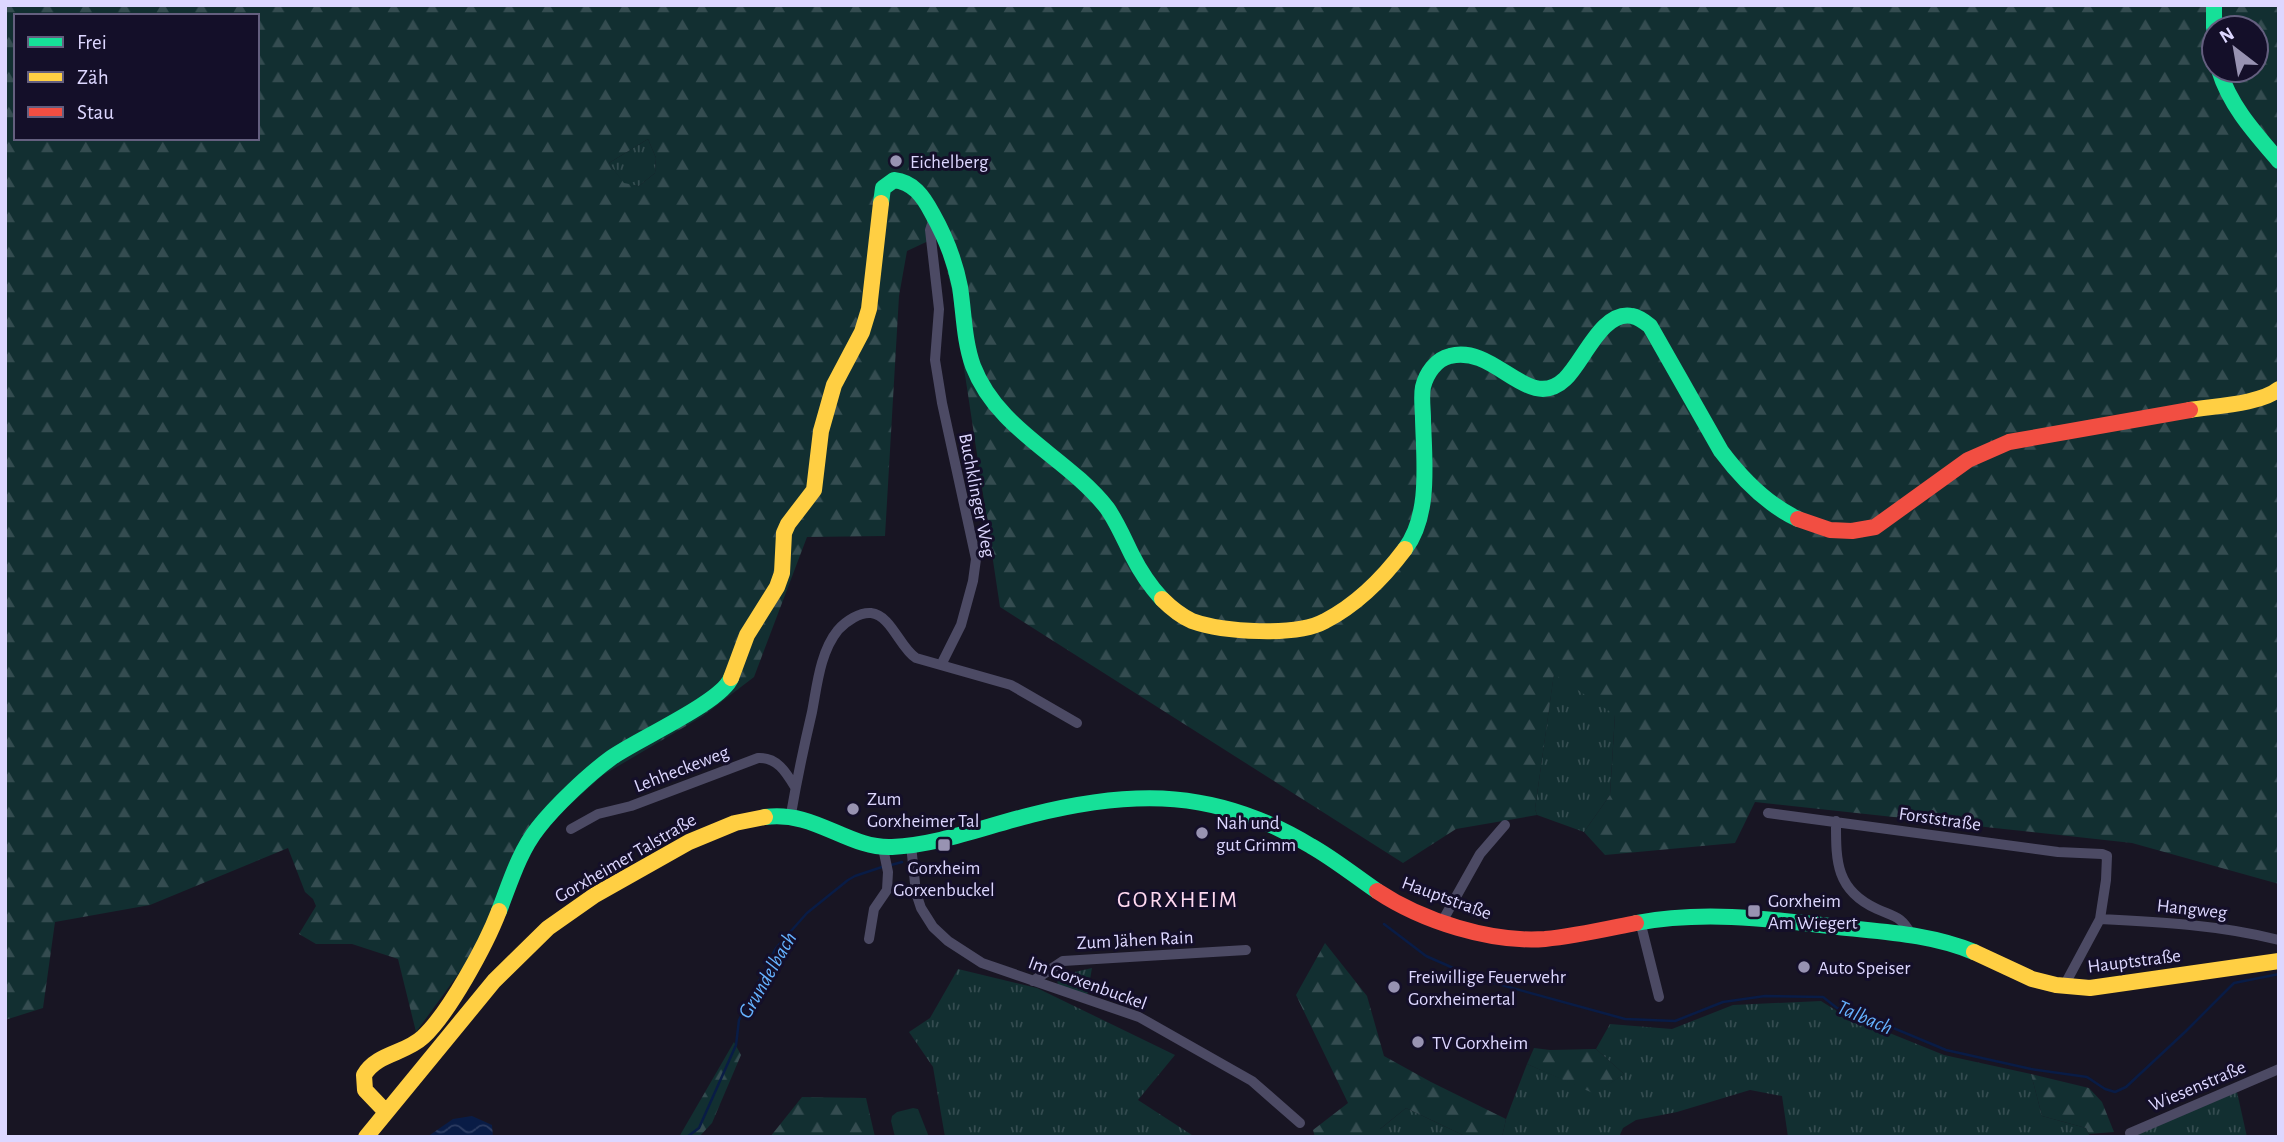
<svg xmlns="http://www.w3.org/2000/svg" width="2284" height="1142" font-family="'Alegreya Sans',sans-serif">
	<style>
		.grass { fill: url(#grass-tufts) }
		.forest { fill: url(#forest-firs); fill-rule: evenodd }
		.pitch { fill: #122f31 }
		.water { fill: url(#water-waves) }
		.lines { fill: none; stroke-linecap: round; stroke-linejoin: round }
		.stream { stroke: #091c46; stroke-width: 2.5 }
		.street { stroke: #4c4a64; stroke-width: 10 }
		.fast { stroke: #16e098; stroke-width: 16 }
		.slow { stroke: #ffcf43; stroke-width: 16 }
		.jam { stroke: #f24e42; stroke-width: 16 }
		.poi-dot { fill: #9893b2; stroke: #140f29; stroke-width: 2.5 }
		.labels { text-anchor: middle; stroke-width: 6; stroke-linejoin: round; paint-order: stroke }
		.poi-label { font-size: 19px; fill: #ddd7ff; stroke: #140f29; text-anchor: start }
		.street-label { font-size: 19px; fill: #ddd7ff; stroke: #140f29 }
		.water-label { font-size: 21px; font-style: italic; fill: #65b2ff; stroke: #140f29 }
		.quarter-label { font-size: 23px; letter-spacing: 2px; fill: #ffd9f0; stroke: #140f29 }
	</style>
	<defs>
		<pattern id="grass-tufts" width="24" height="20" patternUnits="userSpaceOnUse" patternTransform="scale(1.75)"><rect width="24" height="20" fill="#122f31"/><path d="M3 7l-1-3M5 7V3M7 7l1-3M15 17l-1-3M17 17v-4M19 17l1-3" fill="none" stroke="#344c50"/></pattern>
		<pattern id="forest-firs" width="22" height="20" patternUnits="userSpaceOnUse" patternTransform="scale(1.75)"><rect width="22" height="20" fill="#122f31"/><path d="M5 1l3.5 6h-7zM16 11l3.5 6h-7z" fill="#344c50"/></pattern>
		<pattern id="water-waves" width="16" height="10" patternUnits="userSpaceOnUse" patternTransform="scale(1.75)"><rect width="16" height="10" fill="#091c46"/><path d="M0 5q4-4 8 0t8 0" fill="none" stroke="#2c3c62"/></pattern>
	</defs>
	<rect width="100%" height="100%" fill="#181523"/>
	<path class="grass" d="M648,139L656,158L655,173L639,186L624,184L609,163Z
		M1554,673L1615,714L1610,795L1584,832L1537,815L1535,809Z
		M1092,968L1087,996L1058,985L1057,980L1066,974Z
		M958,969L1037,988L1175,1055L1138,1100L1195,1137H945L933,1067L909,1032L930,1018Z
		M1821,1001L1840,1013L1944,1055L2031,1074L2042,1116L2086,1128L2090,1137H1788L1782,1096L1750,1090L1677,1112L1636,1120L1623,1128L1619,1137H1502L1506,1119L1527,1064L1595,1093L1624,1074L1596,1049L1610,1024L1672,1029L1733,1005Z
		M2237,1092L2247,1137H2130Z
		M1406,1108L1467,1137H1387L1379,1130Z"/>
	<path class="forest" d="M5,5H2279V884L2132,843L1755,802L1735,843L1605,855L1584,832L1610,795L1615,715L1554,674L1535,809L1537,815L1456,829L1403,863L1000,607L953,295L939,236L907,251L899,296L885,536L807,537L754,677L703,716L603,775L564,810L540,836L484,939L416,1032L398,959L352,944H316L299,934L316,906L313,899L305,892L288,848L150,905L55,922L43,1008L5,1020ZM16,16H257V138H16ZM2214,28H2256V70H2214ZM648,139L656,158L655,173L639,186L624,183L609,163Z
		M1325,943L1367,996L1384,1056L1431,1082L1506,1119L1502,1137H1467L1406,1108L1380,1129L1387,1137H1315L1313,1130L1348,1103L1296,995Z
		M734,1042L741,1055L712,1123L699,1137H679Z
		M1534,1048L1550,1050L1596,1049L1624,1074L1595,1094L1527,1064Z
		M2031,1074L2089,1088L2102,1102L2114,1132L2089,1134L2086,1128L2042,1116Z
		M802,1097L866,1098L875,1137H770Z"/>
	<path class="pitch" d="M913,1108L918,1109L929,1137H895L891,1121L892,1116L897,1112Z"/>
	<path class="water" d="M472,1116L492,1125L493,1137H427L453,1119Z"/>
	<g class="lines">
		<path class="stream" d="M891,865L902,862
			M1384,924L1426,956L1476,978L1625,1019L1675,1021L1723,1002L1765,996L1823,997L1837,1008L1855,1012L1946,1050L2031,1069L2087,1077L2105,1089L2115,1092L2126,1087L2185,1032L2234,983L2279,974
			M687,1137L699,1128L736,1045L739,1020L776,948L807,913L848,880L855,876L885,866"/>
		<path class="street" d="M934,218L930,230L939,309L935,360L942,403L976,559L973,581L961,625L941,665
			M1768,813L2058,852L2102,854L2107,856L2106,880L2100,919L2064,986
			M791,814C797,779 804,746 812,712C817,686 820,652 838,630C846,621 860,612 871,613C891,615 900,648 916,658L1011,685L1077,723
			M1836,821C1836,860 1835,890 1877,909C1895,917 1901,916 1911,934
			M571,829L598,814L631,806L758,758C777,757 786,772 795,787
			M911,845L916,893L921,908L933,927L948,941L982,963L1139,1017L1252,1081L1300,1123
			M2100,919C2160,922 2220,925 2279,940
			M1443,920L1480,854L1505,825
			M1640,921L1659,997
			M869,939L874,909L887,890L888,872L883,848
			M1033,981L1063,961L1246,950
			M2130,1133L2279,1069"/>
		<path class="fast" d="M2214,5V28
			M2219,70C2230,106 2255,133 2279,161
			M881,203L883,188L894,180C913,182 923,196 932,213C945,236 955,261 960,287C964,313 964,341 973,366C998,431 1066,456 1107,508C1117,522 1124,539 1132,555C1140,571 1150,586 1162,599
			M1405,549C1431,515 1424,460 1423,419C1423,409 1421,397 1423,387C1426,374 1436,359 1450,356C1496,344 1528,414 1565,379C1584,361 1602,310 1632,316C1638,317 1645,322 1650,326L1721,451C1742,479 1766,504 1798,519
			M765,817C815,810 848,849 892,847C939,845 986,826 1031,815C1135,789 1217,789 1311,846C1334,859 1355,876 1377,891
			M499,911C510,883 519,852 538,828C555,806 589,774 611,758C636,740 722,702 731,678
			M1636,923C1704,910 1770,919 1838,927C1884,932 1931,934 1974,952"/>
		<path class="slow" d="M2190,410C2214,406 2261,404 2279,389
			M1162,599C1171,608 1181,616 1192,621C1223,632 1296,637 1325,621C1356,605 1384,577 1405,549
			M731,678L747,635L777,587L782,573L784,533L788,524L814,490L821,431L834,385L862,332L869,309L881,203
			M1974,952L2032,979L2056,985L2090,988L2279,961
			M386,1112L365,1090L364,1075C377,1053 405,1054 423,1037C449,1013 486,945 499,911
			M366,1137L494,981L548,928L595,895L689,842L735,823L765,817"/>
		<path class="jam" d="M1798,519L1830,530L1852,531L1875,527L1968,460L2009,442L2190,410
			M1377,891C1422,921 1491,943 1545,939C1576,936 1606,929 1636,923"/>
	</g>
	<g class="poi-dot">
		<circle cx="896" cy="161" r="7"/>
		<circle cx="853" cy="809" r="7"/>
		<circle cx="1202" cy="833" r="7"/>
		<rect x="937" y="838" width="14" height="14" rx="3.5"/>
		<rect x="1747" y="904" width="14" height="14" rx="3.5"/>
		<circle cx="1804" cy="967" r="7"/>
		<circle cx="1394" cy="987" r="7"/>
		<circle cx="1418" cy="1042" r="7"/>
	</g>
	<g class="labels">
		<g class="poi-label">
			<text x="910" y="168">Eichelberg</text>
			<text x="867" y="805">Zum<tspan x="867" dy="22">Gorxheimer Tal</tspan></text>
			<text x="1216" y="829">Nah und<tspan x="1216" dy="22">gut Grimm</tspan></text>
			<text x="944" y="874" text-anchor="middle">Gorxheim<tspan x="944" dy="22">Gorxenbuckel</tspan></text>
			<text x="1768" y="907">Gorxheim<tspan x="1768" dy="22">Am Wiegert</tspan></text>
			<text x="1818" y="974">Auto Speiser</text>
			<text x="1408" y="983">Freiwillige Feuerwehr<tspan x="1408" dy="22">Gorxheimertal</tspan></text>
			<text x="1432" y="1049">TV Gorxheim</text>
		</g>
		<g class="street-label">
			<text transform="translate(978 495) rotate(79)" y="7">Buchklinger Weg</text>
			<text transform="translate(681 768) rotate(-21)" y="7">Lehheckeweg</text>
			<text transform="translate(1940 818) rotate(8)" y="7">Forststraße</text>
			<text transform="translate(625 857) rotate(-30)" y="7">Gorxheimer Talstraße</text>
			<text transform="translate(1447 897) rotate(20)" y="7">Hauptstraße</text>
			<text transform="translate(2192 908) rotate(6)" y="7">Hangweg</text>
			<text transform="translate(1135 939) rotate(-3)" y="7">Zum Jähen Rain</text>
			<text transform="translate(2134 960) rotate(-7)" y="7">Hauptstraße</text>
			<text transform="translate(1088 982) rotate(20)" y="7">Im Gorxenbuckel</text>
			<text transform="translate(2197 1085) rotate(-23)" y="7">Wiesenstraße</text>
		</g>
		<g class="water-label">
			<text transform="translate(767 975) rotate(-60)" y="7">Grundelbach</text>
			<text transform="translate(1865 1017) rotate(23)" y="7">Talbach</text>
		</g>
		<g class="quarter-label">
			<text x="1178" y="907">GORXHEIM</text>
		</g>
	</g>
	<rect width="2284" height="1142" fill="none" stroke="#ddd7ff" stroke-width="14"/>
	<rect x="14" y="14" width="245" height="126" fill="#140f29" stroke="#645f7f" stroke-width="2"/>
	<rect x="28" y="37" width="35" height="10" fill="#16e098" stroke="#645f7f" stroke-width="2"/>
	<text x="77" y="49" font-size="21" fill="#ddd7ff">Frei</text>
	<rect x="28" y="72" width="35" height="10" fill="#ffcf43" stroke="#645f7f" stroke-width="2"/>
	<text x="77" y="84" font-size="21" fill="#ddd7ff">Zäh</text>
	<rect x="28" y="107" width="35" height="10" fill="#f24e42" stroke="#645f7f" stroke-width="2"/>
	<text x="77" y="119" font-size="21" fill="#ddd7ff">Stau</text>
	<g transform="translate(2235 49) rotate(329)"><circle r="33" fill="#140f29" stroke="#645f7f" stroke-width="2"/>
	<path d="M0-5L12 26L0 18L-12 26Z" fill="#9893b2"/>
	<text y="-10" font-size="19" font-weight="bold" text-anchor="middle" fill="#ddd7ff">N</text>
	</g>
</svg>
